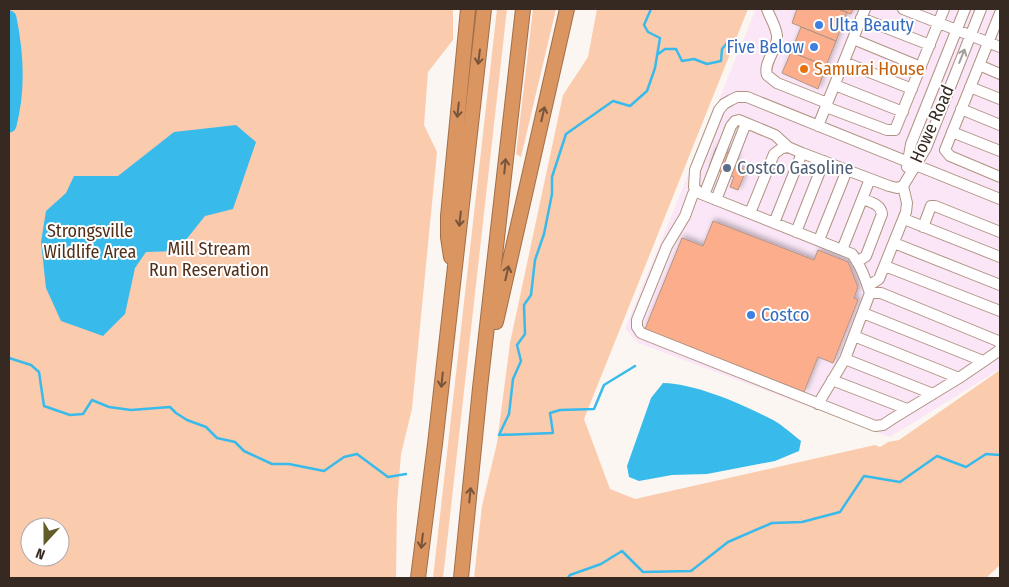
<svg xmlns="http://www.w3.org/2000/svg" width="1009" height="587" font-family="'Fira Sans Condensed',sans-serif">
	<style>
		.commercial { fill: #fae6f6 }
		.green { fill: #fbcbae; fill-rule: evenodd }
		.water { fill: #38bbeb }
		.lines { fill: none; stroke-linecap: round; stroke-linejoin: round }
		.stream { stroke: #38bbeb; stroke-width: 2.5 }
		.river { stroke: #38bbeb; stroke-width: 15 }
		.building { fill: #fcae8c; stroke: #b49486; filter: url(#shadow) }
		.minor-casing { stroke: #b09281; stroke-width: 12 }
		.highway-casing { stroke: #a06f4b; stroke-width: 16 }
		.minor { stroke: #fff; stroke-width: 10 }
		.highway { stroke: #da9561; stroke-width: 14 }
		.oneway { stroke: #a49f9c }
		.oneway2 { stroke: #77543b }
		.shop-dot { fill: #3f7fe0; stroke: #fff; stroke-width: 2 }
		.food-dot { fill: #e8710a; stroke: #fff; stroke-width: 2 }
		.service-dot { fill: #5c6f8a; stroke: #fff; stroke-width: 2 }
		.labels { text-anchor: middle; stroke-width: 4; stroke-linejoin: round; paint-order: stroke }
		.shop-label { font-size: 18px; fill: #366cbe; stroke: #fff; text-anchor: start }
		.food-label { font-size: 18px; fill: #c56008; stroke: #fff; text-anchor: start }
		.street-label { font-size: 18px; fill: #352922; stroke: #fff }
		.service-label { font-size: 18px; fill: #4e5e75; stroke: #fff; text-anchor: start }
		.park-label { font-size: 18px; fill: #532f18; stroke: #fff }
	</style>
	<defs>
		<filter id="shadow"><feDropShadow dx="2.5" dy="-2.5" stdDeviation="2.5" flood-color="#0004"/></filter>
	</defs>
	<rect width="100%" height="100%" fill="#fcf6f2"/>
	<path class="commercial" d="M756,9H1000V369L890,437L638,343L625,329Z"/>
	<path class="green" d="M9,9H453V40L428,72L424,125L437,152L412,409L401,454L397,505L396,578H9ZM30,527H60V557H30Z
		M497,9H507L443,578H433Z
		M533,9H556L521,157L516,154Z
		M597,9H748L584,419L610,489L635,499L875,445L880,447L888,442L899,440L1000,370V565L986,578H474L482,506L497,443L510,343L563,95L588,57Z"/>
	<path class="water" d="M236,125L256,142L233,209L205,216L177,251L146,252L135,268L125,314L103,336L61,321L46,288L41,242L46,211L66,193L74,176H118L174,132Z
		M663,383C696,384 740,403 769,418C780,423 791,433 801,441L799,451L775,461L707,474L672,475L639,481L629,477L627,466L651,398Z"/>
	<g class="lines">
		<path class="stream" d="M657,55L665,49H676L682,61L694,59L707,64L721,61L722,49L728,42
			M9,358L31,365L39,372L44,406L70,415L83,414L92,400L109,407L131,410L170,407L176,413L187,420L206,427L217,438L235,442L244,451L272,464H289L324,471L344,457L357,454L388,477L406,474
			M635,366L604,385L594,409L560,410L550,413L553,433L499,435L509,414L513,379L521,361L517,345L525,334L524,305L531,295L535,260L544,234L552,194V177L566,134L613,101L630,106L647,91L655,68L660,38L648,32L644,25L651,9
			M568,578L570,575L601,564L622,551L643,572L691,571L728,542L772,523L802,522L840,512L864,476L900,482L937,456L966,467L986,454L1000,455"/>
		<path class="river" d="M9,18C16,52 18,91 9,125"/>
	</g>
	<path class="building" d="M797,9H838L847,12L836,41L792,23Z
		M838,9H853L851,14Z
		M801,27L836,41L826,66L791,52Z
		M791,52L826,66L818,89L782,73Z
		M716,148L737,156L734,165L746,170L738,190L730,187L734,177L709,167Z
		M713,221L814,260L818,250L848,262L858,287L854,298L858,300L833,363L818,357L804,392L645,329L682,238L703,246Z"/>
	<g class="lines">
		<g class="minor-casing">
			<path id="minor" d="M767,9C770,18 776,26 777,36C778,49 763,62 767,75L777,83L827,103
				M903,9L1000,47
				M1000,13L945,150L950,156L1000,177
				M861,18L930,45
				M853,39L921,67
				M844,62L912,89
				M979,65L1000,74
				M835,85L903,112
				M970,87L1000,99
				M826,107L887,130H895L944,9
				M961,109L1000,125
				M818,126L865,9
				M952,132L1000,151
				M907,167L911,144L965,9
				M696,189L693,194L685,216L667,246L637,320V327L641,333L875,426L883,425L892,419L959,378L1000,350
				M704,195L731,126L735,121L739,120L775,135L788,147L802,153L889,186L897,188L903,186L926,148L981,9
				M716,200L746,123
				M750,213L774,154L782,148L788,147
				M904,219L1000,257
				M774,223L802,153
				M923,227L931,206H935L1000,232
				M796,232L824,161
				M819,240L847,170
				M894,243L1000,285
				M842,250L870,179
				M857,262L866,256L882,214C881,204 870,202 862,199
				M885,266L1000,311
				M868,286L879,279L906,212L907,203L903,186
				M870,293H881L998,341L1000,344
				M863,313L983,361
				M854,336L959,378
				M845,359L933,394
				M832,380L907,409
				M818,404L845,359L870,293C866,280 860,264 852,254L699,193L694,187L695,170L719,110L724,104L731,100L737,97H747L1000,199"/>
		</g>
		<g class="highway-casing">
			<path id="highway" d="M451,257L448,237V216L468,9
				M496,322L567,9
				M418,578L435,444L484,9
				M461,578L480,388L523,9"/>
		</g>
		<use href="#minor" class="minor"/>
		<use href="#highway" class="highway"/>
	</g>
	<defs><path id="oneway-shaft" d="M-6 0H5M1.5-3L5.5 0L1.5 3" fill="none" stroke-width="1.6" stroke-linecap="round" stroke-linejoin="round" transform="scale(1.25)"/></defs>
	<use class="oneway" href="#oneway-shaft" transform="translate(962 56) rotate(-68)"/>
	<g class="oneway2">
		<use href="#oneway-shaft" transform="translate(479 57) rotate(97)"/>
		<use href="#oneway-shaft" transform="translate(458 110) rotate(96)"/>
		<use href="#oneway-shaft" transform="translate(543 114) rotate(-77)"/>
		<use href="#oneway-shaft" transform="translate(505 166) rotate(-84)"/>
		<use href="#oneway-shaft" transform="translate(460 219) rotate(96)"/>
		<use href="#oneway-shaft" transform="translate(507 273) rotate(-77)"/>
		<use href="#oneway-shaft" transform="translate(442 380) rotate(96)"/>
		<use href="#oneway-shaft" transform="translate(470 495) rotate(-84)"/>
		<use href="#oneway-shaft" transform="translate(422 541) rotate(97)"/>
	</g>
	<g class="shop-dot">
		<circle cx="819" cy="25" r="5"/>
		<circle cx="814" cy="47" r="5"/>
		<circle cx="751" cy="315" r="5"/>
	</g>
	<circle class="food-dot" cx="804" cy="69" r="5"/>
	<circle class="service-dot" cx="727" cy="168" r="5"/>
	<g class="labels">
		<g class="shop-label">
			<text x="829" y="31">Ulta Beauty</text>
			<text x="804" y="53" text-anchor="end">Five Below</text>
			<text x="761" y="321">Costco</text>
		</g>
		<g class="food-label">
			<text x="814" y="75">Samurai House</text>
		</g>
		<g class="street-label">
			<text transform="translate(932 124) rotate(-66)" y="6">Howe Road</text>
		</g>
		<g class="service-label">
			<text x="737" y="174">Costco Gasoline</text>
		</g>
		<g class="park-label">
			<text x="90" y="237">Strongsville<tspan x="90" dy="21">Wildlife Area</tspan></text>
			<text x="209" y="255">Mill Stream<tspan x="209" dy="21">Run Reservation</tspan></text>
		</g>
	</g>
	<rect width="1009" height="587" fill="none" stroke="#352922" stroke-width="20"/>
	<g transform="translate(45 542) rotate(201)"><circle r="24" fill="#ffffff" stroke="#aea9a7"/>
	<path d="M0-4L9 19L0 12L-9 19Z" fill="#625c29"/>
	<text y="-8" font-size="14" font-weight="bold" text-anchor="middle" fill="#352922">N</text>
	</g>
</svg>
